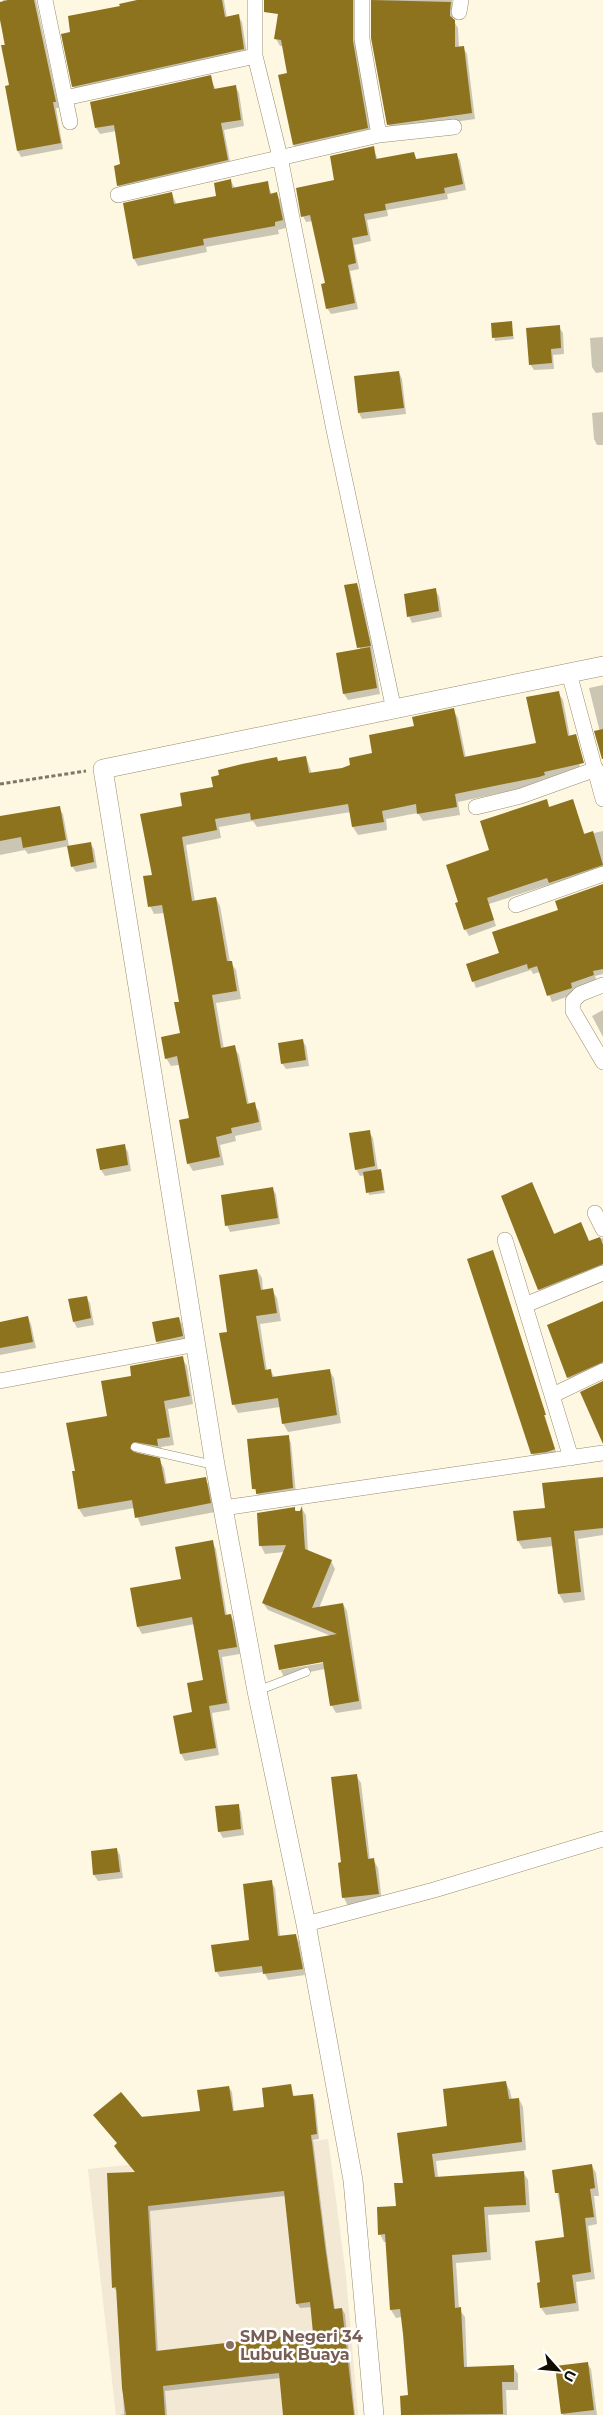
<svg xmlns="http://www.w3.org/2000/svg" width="603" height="2415" font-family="Montserrat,sans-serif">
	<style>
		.education { fill: #f2e8d3 }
		.shadow { fill: #0003; fill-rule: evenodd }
		.building { fill: #8d731e; fill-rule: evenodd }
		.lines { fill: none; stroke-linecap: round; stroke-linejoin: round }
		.service-casing { stroke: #978c6c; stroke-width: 9 }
		.minor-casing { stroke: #978c6c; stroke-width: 16 }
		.tertiary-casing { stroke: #978c6c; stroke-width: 20 }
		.path { stroke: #7d7768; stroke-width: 3; stroke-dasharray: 4 2.5; stroke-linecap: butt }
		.service { stroke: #fff; stroke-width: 8 }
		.minor { stroke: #fff; stroke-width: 15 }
		.tertiary { stroke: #fff; stroke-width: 19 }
		.education-dot { fill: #8d6e63; stroke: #fff; stroke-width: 2 }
		.labels { text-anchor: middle; stroke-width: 5; stroke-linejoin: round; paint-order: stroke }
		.education-label { font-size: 16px; font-weight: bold; fill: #785e54; stroke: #fff; text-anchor: start }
	</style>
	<rect width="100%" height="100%" fill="#fef7e2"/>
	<path class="education" d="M328,2139L346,2276L358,2415H116L88,2169L209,2157Z"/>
	<path class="shadow" d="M3,0H36L59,108H56L63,149L21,157L18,151L6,87L10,86L0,14V3L3,2Z
		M161,0H224L227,18L238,16L242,22L247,55L77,93L73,86Z
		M279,0H361L356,47L371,135L298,151L294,145L288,74L283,46H280L276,39Z
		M373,0H452L453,20L458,28L459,48L463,47L467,54L475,119L392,131L388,124L373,38Z
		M210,77L216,90L235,86L239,93L244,126L224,130L231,167L122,192L118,185L122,165L116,131L100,134L96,128Z
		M373,147L378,160L414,154L417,160L456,154L460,160L466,190L447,194L448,199L387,210L388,216L367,220L371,241L354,245L359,269L350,271L358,309L331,314L327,308V284L313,221L306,222L303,216L336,181Z
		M230,180L235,188L267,183L272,195L277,194L281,201L286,228L278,230L279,234L206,247L207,252L138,266L134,259L172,194L177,205L218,197Z
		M511,322L514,339L495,341L492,324Z
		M559,327L563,333L564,354L553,355L554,369L534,370L530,364Z
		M603,337V372L596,373L592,367L590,338Z
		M399,372L402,379L406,414L362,419L359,413Z
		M603,412V445H597L594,439L592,413Z
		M357,584L360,591L373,652L380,694L348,700L344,694L360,650Z
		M435,590L439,596L442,617L412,623L409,616Z
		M603,685V744L589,688Z
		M558,692L563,700L570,737L576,745L581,773L544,784L458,802L460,815L423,821L418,813L386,819L387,830L358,835L353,827L351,812L257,827L253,821L219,827L221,838L186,845L195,902L216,898L220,906L230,962L236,970L241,999L216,1003L224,1049L234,1047L239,1055L249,1105L254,1104L259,1112L262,1130L235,1136L236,1141L220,1145L224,1165L193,1171L188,1163L190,1119L179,1065L171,1066L166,1058L181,1034L180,1003L164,913L154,914L150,906L153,876L184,807L214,788L278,762L306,757L312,774L342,769L374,754L416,727L453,710L458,718L466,758L537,744Z
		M546,800L550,808L573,801L585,835L603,831V871L554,889L551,884L489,904L496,926L469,936L465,929L491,851Z
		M59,808L63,814L69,846L28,854L25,850L0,855V818Z
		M90,843L94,849L97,868L76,872L72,866Z
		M603,885V974L595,976L597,982L573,989L575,994L552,1002L540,972L533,974L531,970L476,988L467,964L500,953Z
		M603,1010V1037L592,1016Z
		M302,1040L306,1046L309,1066L286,1069L282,1063Z
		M369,1132L373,1138L378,1171L382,1173L385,1193L369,1195L365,1175L360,1176L356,1169Z
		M124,1145L128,1152L131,1171L105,1176L101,1170L98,1150Z
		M272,1188L276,1194L280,1224L230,1232L227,1225Z
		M535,1190L555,1235L589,1242L603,1238V1270L542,1295L539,1289Z
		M496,1258L557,1455L536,1460L532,1453Z
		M257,1270L262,1278L263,1291L272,1290L277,1298L281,1321L260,1324L267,1371L270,1370L275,1378L329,1370L334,1378L341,1423L288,1432L283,1423L280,1407L238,1413L234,1405L220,1334L229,1333Z
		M86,1297L90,1303L94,1325L77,1328L74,1322L70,1300Z
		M603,1302V1367L571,1382L568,1377Z
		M28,1317L31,1324L36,1348L0,1355V1323Z
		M179,1318L182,1324L185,1342L160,1348L157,1342Z
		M182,1358L187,1366L193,1404L168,1409L174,1445L161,1447L162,1454L141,1449L135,1454L159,1460L164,1468L167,1485L205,1479L210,1487L215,1512L141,1526L134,1508L84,1517L79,1509L73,1472H76L133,1377Z
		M288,1436L291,1443L296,1494L261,1500L254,1489Z
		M603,1479V1535L578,1539L585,1600L564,1603L559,1594L553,1546L523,1549L518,1541L547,1509Z
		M294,1508L297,1512H301L302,1509L306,1515L308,1552L331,1561L335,1569L319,1608L343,1604L347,1611L362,1709L336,1713L332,1706L325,1669L284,1677L280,1669L276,1646L331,1636L268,1610L263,1603L284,1552L265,1554L261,1546L259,1514ZM329,1659V1662L281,1670V1668Z
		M212,1542L216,1549L227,1616H231L235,1623L240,1654L222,1657L230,1710L212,1713L219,1755L185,1761L181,1754L175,1717L193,1713L204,1681L195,1624L142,1634L138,1627L183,1580Z
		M356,1775L361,1783L370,1860L373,1859L378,1868L382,1902L348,1906L344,1898L339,1864L343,1863Z
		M238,1805L241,1812L244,1835L223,1838L219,1831Z
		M116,1849L120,1855L123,1878L98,1881L94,1875Z
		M271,1882L275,1888L280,1937L296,1936L299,1942L305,1975L268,1980L264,1972L220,1977L216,1971L250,1941Z
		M506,2083L510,2091L512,2100L519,2099L523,2107L526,2150L436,2161L438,2178L523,2172L528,2180L530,2212L488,2215L491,2260L456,2263L459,2309L465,2317L467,2368L513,2366L518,2374V2390H506L507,2415H402L401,2397H410L402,2317L396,2318L391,2310L387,2242H384L380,2234L397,2207L404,2184L448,2127Z
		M291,2085L294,2097L312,2095L315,2100L319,2139L313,2140L327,2253L335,2310L342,2309L345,2314L355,2415H284L281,2378L165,2391L167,2415H120L124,2414L118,2292L113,2287L136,2173L118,2152L115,2146L118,2144L98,2120L201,2112L229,2087L232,2092L234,2112L266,2108ZM285,2196L297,2303L300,2308L312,2307L314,2334L158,2352L150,2211Z
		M592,2166L596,2173L599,2196H594L597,2224L588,2226L595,2279L576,2282L579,2311L546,2315L541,2308L538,2284L542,2283L566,2238L553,2171Z
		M587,2363L591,2369L597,2415H563L556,2367Z"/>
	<path class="building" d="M8,0H34L56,102H53L61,143L17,151L5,86L9,85L1,45H5L0,20V2Z
		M137,0H222L225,17L239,14L244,49L72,87L61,34L70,32L68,16L120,6L119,4Z
		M264,0H353V41L368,128L293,145L278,75L287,73L281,40L274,39L278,14L264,12Z
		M371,0L451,2L450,11V16L455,20V47L464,46L472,113L387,125L371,38Z
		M211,75L214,89L236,85L241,120L221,123L228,160L117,186L114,166L120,164L114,125L95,128L90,102Z
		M374,146L376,159L414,152L416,159L457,153L463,184L444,188L445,193L385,204L386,210L364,214L368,235L352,238L356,263L348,265L355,303L326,309L321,284L325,283L310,215L301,217L296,188L334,180L330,156Z
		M231,179L232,188L268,181L270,194L277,192L283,220L275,222V226L203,239L204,245L133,259L123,203L172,192L174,204L216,196L214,183Z
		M512,321L513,336L492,338L491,323Z
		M560,325L561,348L551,349L552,363L529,365L526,328Z
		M399,371L404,408L358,413L354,376Z
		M357,583L371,646L357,648L344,585Z
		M436,588L439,611L407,617L404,594Z
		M370,647L377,688L343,694L336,653Z
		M559,691L568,736L576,734L584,763L544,772L545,775L539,777L455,794L457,807L417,814L416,804L382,811L384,822L352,827L348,804L251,820L250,813L215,819L217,830L182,837L192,901L216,897L227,961H232L237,991L212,995L221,1048L235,1045L247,1104L255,1102L259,1122L231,1128L232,1133L216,1137L220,1157L187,1164L179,1120L189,1118L177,1056L165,1059L161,1037L180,1033L174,1002H179L162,905L148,907L143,876L152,875L140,814L182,806L180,793L213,787L211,777L219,775L218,770L242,764L277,757L278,761L306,756L309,773L342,768L350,765L349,758L372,753L369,735L414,726L412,717L454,708L464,757L536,743L526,697Z
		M603,729V759H602L594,731Z
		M547,799L549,807L573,799L584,834L593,831L603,865L549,883L547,878L487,898L494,920L464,930L455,903L458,902L446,865L489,850L480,821Z
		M60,806L66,840L23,848L21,837L0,841V816Z
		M91,842L94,862L71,867L67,846Z
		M603,884V969L593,971L594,975L571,983L572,988L547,996L537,966L528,969L527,964L472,982L466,964L499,953L492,932L558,910L555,901Z
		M303,1039L306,1060L281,1064L278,1043Z
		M370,1130L375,1166L355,1170L349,1133Z
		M125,1144L128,1165L100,1170L96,1149Z
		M381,1169L384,1190L366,1193L363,1172Z
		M532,1182L554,1234L581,1222L589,1241L600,1237L603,1245V1264L538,1290L501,1196Z
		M273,1187L278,1218L225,1226L221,1195Z
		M493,1250L546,1415H544L555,1449L547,1452L531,1454L467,1259Z
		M257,1269L261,1290L273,1288L277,1313L256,1316L265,1370L271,1369L272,1377L330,1369L337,1415L282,1424L278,1398L232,1405L219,1333L227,1332L219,1275Z
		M87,1296L91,1318L73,1322L68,1299Z
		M603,1301V1362L567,1378L547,1325Z
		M28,1316L33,1342L0,1348V1322Z
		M179,1317L183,1336L156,1342L152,1322Z
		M183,1356L190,1396L164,1401L170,1437L157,1439L158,1446L134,1442L130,1448L134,1452L160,1458L165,1484L206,1477L211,1503L135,1518L132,1500L78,1509L72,1471H75L66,1423L107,1416L101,1381L131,1376L130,1366Z
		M603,1381V1444L580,1392Z
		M289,1435L293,1488L256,1494V1489H252L247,1439Z
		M603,1477V1528L574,1531L581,1592L558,1594L551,1537L517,1541L513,1511L545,1508L542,1483Z
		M302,1506L305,1549L332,1560L312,1608L343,1603L359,1701L330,1706L323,1662L279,1670L274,1645L337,1634L262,1603L286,1545L259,1546L257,1513L295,1507V1511H300Z
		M213,1540L225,1615L231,1614L237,1647L218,1650L227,1703L209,1706L216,1748L180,1754L173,1716L192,1712L187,1683L203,1680L192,1617L137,1627L130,1588L181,1579L175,1547Z
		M357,1774L368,1859L374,1858L379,1894L342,1898L338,1863L341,1862L331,1777Z
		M239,1804L241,1829L218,1832L215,1806Z
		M117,1848L120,1872L93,1875L91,1851Z
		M272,1880L278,1936L296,1934L303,1969L263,1974L262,1966L215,1972L211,1945L249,1940L243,1884Z
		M506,2081L509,2099L519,2098L522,2142L432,2154L435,2177L524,2171L526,2205L484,2207L487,2252L452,2255L455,2308L461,2307L464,2367L514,2365V2382H502L503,2414L401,2415L400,2396L408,2395L403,2334L400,2309L390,2310L385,2234L378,2235L377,2207L396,2206L394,2183H403L397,2133L447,2126L443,2089Z
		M291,2084L293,2096L313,2094L317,2134L311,2135L325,2246L334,2309L342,2308L354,2415H283L279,2373L163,2386L165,2415H126L122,2388L116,2287L112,2288L107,2173L135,2172L114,2146L117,2143L93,2115L121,2092L142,2117L200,2111L197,2090L229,2086L233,2111L264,2107L262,2088ZM284,2191L296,2304L310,2302L313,2333L156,2351L148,2206Z
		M592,2164L595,2188L590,2189L594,2217L585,2218L591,2272L572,2275L576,2303L540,2308L537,2283L540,2282L535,2241L564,2237L559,2193H555L552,2170Z
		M588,2362L594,2410L561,2414L555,2366Z"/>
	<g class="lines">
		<g class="service-casing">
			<path id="service" d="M135,1447L214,1465
				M257,1691L306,1672"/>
		</g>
		<g class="minor-casing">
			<path id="minor" d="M45,0L65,98L255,56
				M255,0V56L280,157L334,430L394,710
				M362,0V39L379,135
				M459,12L461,0
				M65,98L70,122
				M118,195L379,135L454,127
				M569,673L603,799
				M476,807L521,796L596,769
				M516,905L603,874
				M603,985L580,994L573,1001V1011L603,1062
				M595,1213L603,1229
				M505,1240L571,1458
				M525,1305L603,1273
				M0,1381L197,1344
				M553,1395L603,1371
				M223,1508L603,1453
				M306,1924L434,1890L603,1839"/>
		</g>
		<g class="tertiary-casing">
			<path id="tertiary" d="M374,2415L353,2180L306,1924L257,1691L215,1465L103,769L603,666"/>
		</g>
		<path class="path" d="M0,784L86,771"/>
		<use href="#service" class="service"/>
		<use href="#minor" class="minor"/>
		<use href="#tertiary" class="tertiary"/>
	</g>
	<circle class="education-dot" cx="230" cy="2345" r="5"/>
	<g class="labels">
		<g class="education-label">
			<text x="240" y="2342">SMP Negeri 34<tspan x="240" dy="18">Lubuk Buaya</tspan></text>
		</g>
	</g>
	<g transform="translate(558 2370) rotate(117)" stroke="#ffffff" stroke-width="4" paint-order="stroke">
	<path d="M0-4L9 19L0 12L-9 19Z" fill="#110d03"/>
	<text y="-8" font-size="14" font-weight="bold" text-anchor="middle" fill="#110d03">U</text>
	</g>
</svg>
